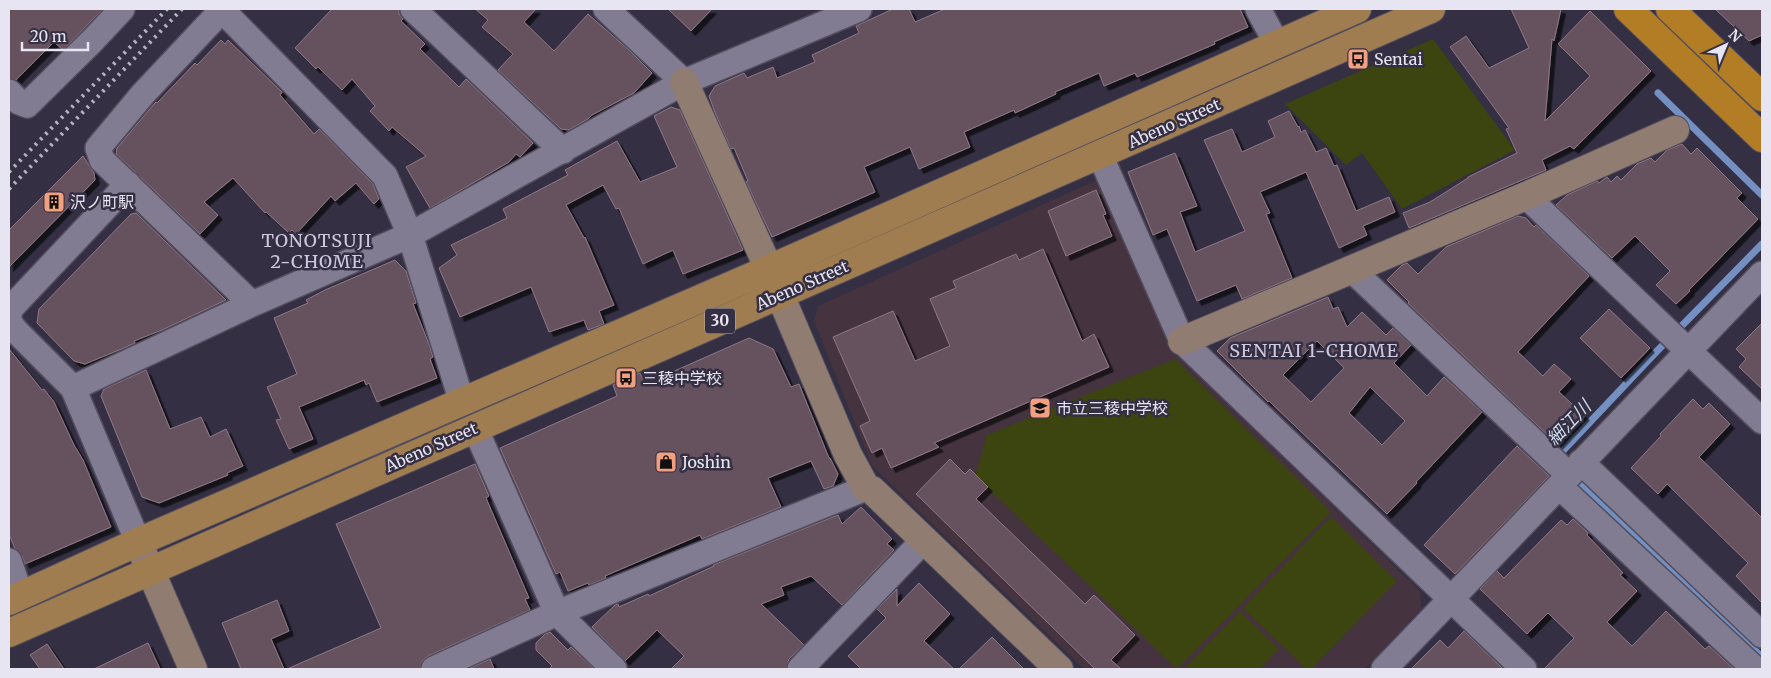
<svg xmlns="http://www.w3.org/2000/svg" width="1771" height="678" font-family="Merriweather,'Noto Sans JP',serif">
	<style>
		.education { fill: #45343f }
		.green { fill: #3c4410 }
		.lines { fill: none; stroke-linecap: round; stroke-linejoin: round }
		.stream { stroke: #7490c2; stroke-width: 7 }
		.building { fill: #66515f; stroke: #8f7887; fill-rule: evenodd; filter: url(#shadow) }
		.street-casing { stroke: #514d5d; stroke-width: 28 }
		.secondary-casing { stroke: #514d5d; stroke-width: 30 }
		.primary-casing { stroke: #514d5d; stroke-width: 30 }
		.highway-casing { stroke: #514d5d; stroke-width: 30 }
		.street { stroke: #827c92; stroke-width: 25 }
		.secondary { stroke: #907c71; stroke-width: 28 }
		.primary { stroke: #9f7d50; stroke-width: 28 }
		.highway { stroke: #b27d24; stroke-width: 28 }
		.rail { stroke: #b6b3c1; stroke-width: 4; stroke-dasharray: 2.5 5; stroke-linecap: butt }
		.labels { text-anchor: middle; stroke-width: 5; stroke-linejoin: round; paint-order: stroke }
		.shield { fill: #342f42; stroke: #b2aebd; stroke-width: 1 }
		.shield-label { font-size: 15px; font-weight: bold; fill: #e8e5f2 }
		.poi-label { font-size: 16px; fill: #e8e5f2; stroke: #342f42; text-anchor: start }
		.street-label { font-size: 16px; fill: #e8e5f2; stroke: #342f42 }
		.neighbourhood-label { font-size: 18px; letter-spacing: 1px; fill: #cfc8e1; stroke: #342f42 }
		.water-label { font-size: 18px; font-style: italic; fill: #cfdbee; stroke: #342f42 }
	</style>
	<defs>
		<filter id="shadow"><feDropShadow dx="4.5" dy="4.5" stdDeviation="0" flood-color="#0009"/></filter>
	</defs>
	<rect width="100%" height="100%" fill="#342f42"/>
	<path class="education" d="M1097,180L1172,350L1420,591L1421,609L1365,669H1084L872,466L814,321L818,306Z"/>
	<path class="green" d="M1433,39L1515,150L1402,209L1362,153L1346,165L1285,104Z
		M1175,359L1331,512L1177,669L975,476L987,435Z
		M1331,517L1397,581L1311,669H1306L1243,608Z
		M1240,611L1279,649L1260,669H1184Z"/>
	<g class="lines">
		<path class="stream" d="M1658,93L1762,195
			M1557,457L1658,350L1762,244
			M1574,478L1762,657"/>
	</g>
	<path class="building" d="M9,9H103L63,50L54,42L16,80L9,78Z
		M332,9H399V14L403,19L401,21L425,44L420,49L459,87L466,79L533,143L520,157L516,154L509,162L430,208L406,167L426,156L392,127L389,131L370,111L375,106L352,79L342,90L318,67L316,69L295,48Z
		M475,9H536L524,22L554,51L588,14L629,50L652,73L634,93L592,115L588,119L569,130L561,129L498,70L513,54L482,27L488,20Z
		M668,9H712L691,31Z
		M893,9H909L915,22L945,9H1240L1248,27L1214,42L1215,44L1137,77L1135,73L1104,86L1099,73L1055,92L1056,94L1015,113L1014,110L964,132L970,147L919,169L910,147L864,167L875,192L772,237L746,182L748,181L734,148L731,149L716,115L709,96L715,86L744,73L747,78L773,67L777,78L815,62L812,55L859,33L856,26Z
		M1511,9H1561L1554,41L1552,39L1545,121L1590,76L1558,44L1590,11L1651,71L1574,149L1570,146L1542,160L1546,170L1409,228L1403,213L1430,202L1468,178V177L1517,153L1506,129L1509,128L1450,47L1466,36L1489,68L1529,48Z
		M1715,9H1762V35L1749,41Z
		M221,40L225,44L228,40L282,92L280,95L314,134L319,129L373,184L379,199L374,204L356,183L335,201L331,196L296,234L292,230L289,233L266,212L265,213L233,178L204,202L218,215L200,234L116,154L117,148L154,104L156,102L157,103L195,63L197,65Z
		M671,107L680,110L743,250L683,274L673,250L643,264L619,208L616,209L603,185L566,205L584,238L585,237L614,305L599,311L604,324L588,330L584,320L549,332L531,287L460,317L439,268L457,255L451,245L507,218L503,209L568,175L565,170L617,141L640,182L677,167L654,116Z
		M1289,111L1298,127L1299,126L1301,132L1305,130L1316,152L1326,148L1334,166L1337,165L1356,211L1389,197L1395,212L1363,226L1367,235L1339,248L1306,172L1260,192L1270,213L1266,214L1292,278L1242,299L1236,285L1197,301L1167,229L1153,235L1128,172L1175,153L1197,206L1180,212L1195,252L1245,231L1204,140L1232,129L1242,152L1275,137L1268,121Z
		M1682,144L1691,154L1697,148L1742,193L1737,198L1758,219L1689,290L1690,291L1676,304L1656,285L1670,271L1635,236L1612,258L1556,205L1567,195L1597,181L1599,183L1607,177L1611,182L1617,176L1621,180L1637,164L1651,158L1655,162L1667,150Z
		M83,156L94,173L95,180L9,267V230Z
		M1096,190L1106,214L1103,215L1112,236L1066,256L1048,211Z
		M136,213L226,300L162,330L134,341L135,343L124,348L85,364L74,361L37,323L39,309L131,214Z
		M1518,216L1526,218L1534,227L1536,225L1589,276L1518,352L1543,376L1554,364L1571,379L1559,392L1585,416L1558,445L1408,303L1409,302L1387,280L1402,265L1407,263L1418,274L1446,247Z
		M1043,249L1082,341L1094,334L1109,367L934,443L939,447L891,468L882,448L872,453L860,426L870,421L833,337L893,311L915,361L950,346L930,299L956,288L953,281L1016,254L1019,260Z
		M395,260L406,271L416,303L413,304L429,344L433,357L430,359L437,378L377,402L369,383L366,385L364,380L299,407L313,439L289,449L276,420L281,419L267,387L297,374L274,318L308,303L306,300L325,290Z
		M1328,297L1333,309L1338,307L1347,327L1362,312L1386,335L1393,328L1411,345L1394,363L1427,396L1444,377L1482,412L1416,482L1417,483L1387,514L1269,401L1268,402L1217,351L1230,338ZM1317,341L1344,368L1311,402L1283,375ZM1370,387L1405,421L1382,445L1349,413Z
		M1609,309L1650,348L1621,378L1580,338Z
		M1762,323V389L1739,367L1746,359L1736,349Z
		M749,338L773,349L791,387L799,384L829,458H830L838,474L833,486L824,489L811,461L768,478L781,507L702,539L700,535L605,576L606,578L589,585L588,583L568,591L560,572L556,574L500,448L617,396L613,385L640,373L645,384Z
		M9,349L42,390L44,389L54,402L74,445L83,460L111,527L25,564L22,556L15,549L9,534Z
		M146,370L170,429L201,417L210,437L226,429L243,466L227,473L228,475L159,503L142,497L101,396L104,389Z
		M1693,399L1703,409L1709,403L1730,424L1699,457L1762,518V603L1736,576L1748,563L1667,484L1658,494L1631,468L1661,436L1660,434Z
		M1517,446L1549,476L1455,574L1424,545Z
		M950,459L965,474L970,469L988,487L976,499L1085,604L1094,595L1135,635L1111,660L1121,669H1095L916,494Z
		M475,464L489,496L486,498L529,598L525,599L530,610L428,656L422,661L420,669H287L381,628L336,524Z
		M861,507L892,539L887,544L894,550L842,605L811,576L781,587L784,595L761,604L804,645L789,659L786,669H671L684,656L657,630L625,661L592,627L615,605L618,604L619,607L648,594L649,596L714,566L713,565L838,515L842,524Z
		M1573,519L1588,533L1587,535L1623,573L1620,575L1637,591L1607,622L1632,646L1666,611L1705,649L1709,646L1734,669H1544L1574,638L1548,613L1527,634L1480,589L1497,571L1504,578L1561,520L1567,525Z
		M919,583L950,614L924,641L954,669H861L848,656L886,618L877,609L897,589V606Z
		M277,600L289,631L271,639L284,669H241L222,623Z
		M1464,631L1503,669H1411L1440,640L1448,648Z
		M550,632L568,650L571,647L594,669H549L552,666L536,650V643L545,634Z
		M992,637L1024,669H959Z
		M148,643L160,669H94Z
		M47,644L64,669H40L30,655Z
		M490,659L494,669H468Z"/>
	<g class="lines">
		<g class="street-casing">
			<path id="street" d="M413,9L563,151
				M606,9L684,82
				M1258,9L1277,44
				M9,92L19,102L27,105L93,40L122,9
				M1100,155L1182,341L1524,669
				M1526,196L1762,421
				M1352,270L1569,475
				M252,304L102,160L98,148L143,94L222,10L385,176L410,235L462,402
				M9,316L10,309L128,184
				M9,322L15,330L73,388L138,542
				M73,388L252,304L410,235L684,82L859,9
				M475,428L557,613L614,669
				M1581,462L1762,635
				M1559,486L1755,669
				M9,561L21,596
				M434,669L557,613L866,488
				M800,669L924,540
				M1384,669L1762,274"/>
		</g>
		<g class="secondary-casing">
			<path id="secondary" d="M684,82L769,269L848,455L866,488L872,490L1059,669
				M1182,341L1526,196L1675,130
				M138,542L193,669"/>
		</g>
		<g class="primary-casing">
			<path id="primary" d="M9,601L138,542L769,269L1357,9
				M9,633L1431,9"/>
		</g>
		<g class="highway-casing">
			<path id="highway" d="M1628,9L1762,138
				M1670,9L1762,97"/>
		</g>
		<use href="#street" class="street"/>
		<use href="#secondary" class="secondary"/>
		<use href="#primary" class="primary"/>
		<use href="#highway" class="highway"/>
		<path class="rail" d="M9,172L167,9
			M9,189L182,9"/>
	</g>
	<defs>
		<g id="bus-square" transform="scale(1.125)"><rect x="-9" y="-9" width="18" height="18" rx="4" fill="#f2a07f" stroke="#342f42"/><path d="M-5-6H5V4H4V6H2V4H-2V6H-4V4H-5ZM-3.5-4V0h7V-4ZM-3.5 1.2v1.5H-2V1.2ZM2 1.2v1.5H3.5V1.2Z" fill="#111"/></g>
		<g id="building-square" transform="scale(1.125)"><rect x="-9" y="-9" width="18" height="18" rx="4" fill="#f2a07f" stroke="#342f42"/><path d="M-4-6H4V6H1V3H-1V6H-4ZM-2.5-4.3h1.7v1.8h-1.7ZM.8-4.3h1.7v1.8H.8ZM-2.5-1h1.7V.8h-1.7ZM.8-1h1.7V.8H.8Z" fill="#111"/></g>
		<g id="school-square" transform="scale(1.125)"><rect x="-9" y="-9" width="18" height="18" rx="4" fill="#f2a07f" stroke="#342f42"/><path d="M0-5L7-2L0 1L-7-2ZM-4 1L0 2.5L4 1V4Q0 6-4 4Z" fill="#111"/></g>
		<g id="shop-square" transform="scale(1.125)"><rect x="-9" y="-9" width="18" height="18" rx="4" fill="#f2a07f" stroke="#342f42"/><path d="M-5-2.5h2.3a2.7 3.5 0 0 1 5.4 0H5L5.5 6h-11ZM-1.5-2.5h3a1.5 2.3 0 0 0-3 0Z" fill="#111"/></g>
	</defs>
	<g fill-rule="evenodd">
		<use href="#bus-square" x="1358" y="59"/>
		<use href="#building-square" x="54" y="202"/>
		<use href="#bus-square" x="626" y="378"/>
		<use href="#school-square" x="1040" y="408"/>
		<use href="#shop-square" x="666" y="462"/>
	</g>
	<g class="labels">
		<rect class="shield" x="705" y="308.5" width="30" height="25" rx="4"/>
		<g class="shield-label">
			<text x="720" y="326">30</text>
		</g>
		<g class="poi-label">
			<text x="1374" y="65">Sentai</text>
			<text x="70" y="208">沢ノ町駅</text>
			<text x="642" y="384">三稜中学校</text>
			<text x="1056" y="414">市立三稜中学校</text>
			<text x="682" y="468">Joshin</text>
		</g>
		<g class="street-label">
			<text transform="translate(1174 123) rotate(-24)" y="6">Abeno Street</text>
			<text transform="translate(802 285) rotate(-24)" y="6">Abeno Street</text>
			<text transform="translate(431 447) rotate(-24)" y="6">Abeno Street</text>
		</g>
		<g class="neighbourhood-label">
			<text x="317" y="247">TONOTSUJI<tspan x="317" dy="21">2-CHOME</tspan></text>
			<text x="1314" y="357">SENTAI 1-CHOME</text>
		</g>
		<g class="water-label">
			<text transform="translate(1569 423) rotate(-46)" y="6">細江川</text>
		</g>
	</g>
	<rect width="1771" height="678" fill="none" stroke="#e8e5f2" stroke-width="20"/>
	<g transform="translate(1726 45) rotate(44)" stroke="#342f42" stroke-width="4" paint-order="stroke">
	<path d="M0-4L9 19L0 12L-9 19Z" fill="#e8e5f2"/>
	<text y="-8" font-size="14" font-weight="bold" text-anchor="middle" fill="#e8e5f2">N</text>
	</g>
	<path d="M22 42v8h66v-8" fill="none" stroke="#e8e5f2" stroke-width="2.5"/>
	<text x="30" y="42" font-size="15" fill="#e8e5f2" stroke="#342f42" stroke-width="4" paint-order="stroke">20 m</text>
</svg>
